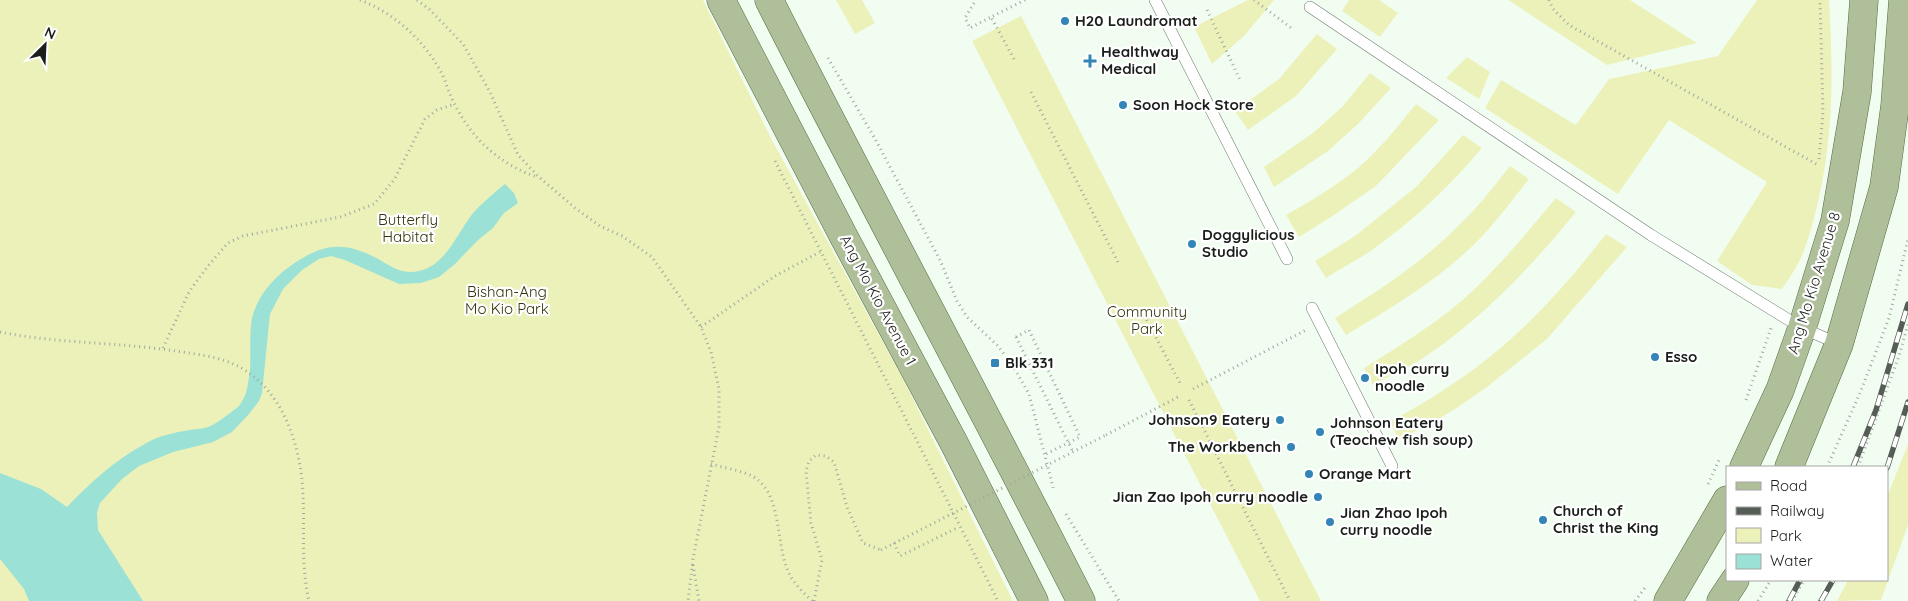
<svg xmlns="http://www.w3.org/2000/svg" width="1908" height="601" font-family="Quicksand,sans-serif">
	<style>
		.green { fill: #ecf1b9 }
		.water { fill: #9be1d6 }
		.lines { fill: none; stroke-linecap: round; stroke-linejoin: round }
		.lane-casing { stroke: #6d776e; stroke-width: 12 }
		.primary-casing { stroke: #576c41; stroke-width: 29 }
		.path { stroke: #9fa89f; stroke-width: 3; stroke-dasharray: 1 4; stroke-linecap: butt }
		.lane { stroke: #fff; stroke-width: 11 }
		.primary { stroke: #aebf9a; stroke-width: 28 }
		.rail-casing { stroke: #565c56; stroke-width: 5.5 }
		.rail { stroke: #fff; stroke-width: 4; stroke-dasharray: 11; stroke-linecap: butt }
		.path-bridge { stroke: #9fa89f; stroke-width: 3; stroke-dasharray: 1 4; stroke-linecap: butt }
		.poi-dot { fill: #3285b6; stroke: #fff; stroke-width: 2 }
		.labels { text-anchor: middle; stroke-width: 4.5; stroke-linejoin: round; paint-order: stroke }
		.poi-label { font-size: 15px; font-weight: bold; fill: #1b1f1b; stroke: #fff; text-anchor: start }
		.park-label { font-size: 15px; fill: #333409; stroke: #fff }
		.street-label { font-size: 15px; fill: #1b1f1b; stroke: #fff }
	</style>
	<rect width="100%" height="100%" fill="#f2fdf2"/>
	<path class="green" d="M0,0H703L772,140L902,377L1013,601H0Z
		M836,0H862L875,23L855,34Z
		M1248,0H1274L1245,35L1212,64L1194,27Z
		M1349,0H1379L1398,13L1380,37L1342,11Z
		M1508,0H1630L1697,43L1607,65Z
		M1757,0H1829C1833,69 1834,131 1819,198C1814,219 1809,240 1800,260C1795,270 1788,280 1782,289L1752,285L1717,261L1767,182L1669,120L1618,194L1485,108L1501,80L1576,125L1609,79L1718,56Z
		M1021,16L1321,601H1260L972,41Z
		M1317,34L1337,49L1296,96L1248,130L1235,111L1279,79Z
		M1467,57L1490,72L1479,99L1446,78Z
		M1370,73L1391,88L1359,123L1328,151L1274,187L1264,167L1313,133L1342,107Z
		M1416,104L1439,120L1376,186L1331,217L1299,237L1286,215C1311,201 1336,186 1358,168C1380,149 1398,126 1416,104Z
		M1463,135L1482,148C1450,186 1413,221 1372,250C1358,260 1341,268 1326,278L1315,261L1355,236L1416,187Z
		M1510,166L1529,179C1509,204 1490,231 1466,252C1430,285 1388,310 1346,335L1335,318C1376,292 1417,266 1452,232C1474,212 1492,189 1510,166Z
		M1556,198L1576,212C1530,268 1479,323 1417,362C1403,370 1387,377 1373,385L1364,368C1396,348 1429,328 1459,303C1495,272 1525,235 1556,198Z
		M1606,234L1627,247L1547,339L1487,387L1455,409L1427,426L1399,439L1390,422C1429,400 1470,375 1504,345C1542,312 1575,274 1606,234Z
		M1908,444V525L1881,600L1837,601L1848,580H1887V497Z"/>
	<path class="water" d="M505,184L514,193L518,203L504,213L493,228L478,240L455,264L439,277L421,283L399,284L345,260L331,256L319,259L302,270L283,289L270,314L262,393L259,401L249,414L232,432L213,442L173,452L139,466L122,479L100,503L97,513L98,530L143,601H29L24,589L0,559V473L41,489L67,507C90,483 114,461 143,445C157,436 173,433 189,430C195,429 202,429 208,427C216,424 223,418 230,413C234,410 239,407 241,403C248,393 248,382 250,370C251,353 249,334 252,318C258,294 276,275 296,262C327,242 347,242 380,260C391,267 404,275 419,271C447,265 457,232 474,212C483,202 494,193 505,184Z"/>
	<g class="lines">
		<g class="lane-casing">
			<path id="lane" d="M1155,0L1287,259
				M1310,7L1651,235L1802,328L1839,344
				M1312,308L1392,466"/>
		</g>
		<g class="primary-casing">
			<path id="primary" d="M721,0L845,239L954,443L1034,601
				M769,0C871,201 979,400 1081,601
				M1744,467L1780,390L1802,328L1835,221L1857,92L1864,0
				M1789,467L1839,344L1884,187L1895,106L1903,0
				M1668,601L1727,500
				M1721,601L1735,580"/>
		</g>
		<path class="path" d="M360,0C394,13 423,39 441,72C446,82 449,93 454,103C472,139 499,164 537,177
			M417,0L429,9L463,44L490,92L518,155L539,177L575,208L600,226L622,236L652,257L701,327L711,352L719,389V427L693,559L688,601
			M1254,0L1294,30
			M1549,0L1553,9L1569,25L1818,165
			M974,3L965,18L970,28L991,17
			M1207,10L1241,82
			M828,58L874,137L940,260L957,301L967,317L998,346L1013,366L1029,394L1054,491
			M1014,59L991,17L1025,0
			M1031,92L1119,264
			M1819,159L1823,112L1820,0
			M775,161L998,601
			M1142,311L1181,385
			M701,327L775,276L820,252
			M0,332C59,344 122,342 182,352C203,355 225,358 243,369C279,391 295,432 301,472C307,515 299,558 309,601
			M1016,337L1029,330L1080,437L1044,455
			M163,348L189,292L207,267L228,243L243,236L340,217L374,204L394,180L425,119L437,110L455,104
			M1193,389L1306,330
			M1189,400L1290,601
			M1746,400L1771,328
			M1106,435L1178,397
			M711,464C724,468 740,470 752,476C783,493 775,542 788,571C793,583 803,592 812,601
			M1827,467L1860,393L1889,318L1908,239
			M1858,467L1899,356L1908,324
			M1708,484L1720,458
			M1066,514L1119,601
			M894,543L900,556L959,527
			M693,565L699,601
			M814,601L822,560L811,523L806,471L809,461L816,455L826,456L834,462L847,507L863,543L881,550
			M1635,601L1647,585
			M1758,601L1771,580
			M1792,601L1804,580"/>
		<use href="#lane" class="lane"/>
		<use href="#primary" class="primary"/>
		<g class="rail-casing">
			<path id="rail" d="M1853,467L1876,410L1908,304
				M1887,468L1908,402
				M1789,601L1800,580
				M1821,601L1833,580"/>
		</g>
		<use href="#rail" class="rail"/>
		<path class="path-bridge" d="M1016,337L1073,452
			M881,550L1106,435"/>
	</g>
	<g class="poi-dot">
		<circle cx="1065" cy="21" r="5"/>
		<path d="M1087.5 53.5h5v5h5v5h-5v5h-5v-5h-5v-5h5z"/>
		<circle cx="1123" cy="105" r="5"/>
		<circle cx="1192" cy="244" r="5"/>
		<circle cx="1655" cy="357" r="5"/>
		<rect x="990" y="358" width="10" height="10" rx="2.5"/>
		<circle cx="1365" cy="378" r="5"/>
		<circle cx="1280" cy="420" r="5"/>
		<circle cx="1320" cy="432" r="5"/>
		<circle cx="1291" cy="447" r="5"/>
		<circle cx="1309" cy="474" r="5"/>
		<circle cx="1318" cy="497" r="5"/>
		<circle cx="1543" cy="520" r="5"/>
		<circle cx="1330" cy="522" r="5"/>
	</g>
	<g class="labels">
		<g class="poi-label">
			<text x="1075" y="26">H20 Laundromat</text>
			<text x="1101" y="57">Healthway<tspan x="1101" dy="17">Medical</tspan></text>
			<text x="1133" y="110">Soon Hock Store</text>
			<text x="1202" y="240">Doggylicious<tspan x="1202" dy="17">Studio</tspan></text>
			<text x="1665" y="362">Esso</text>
			<text x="1005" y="368">Blk 331</text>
			<text x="1375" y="374">Ipoh curry<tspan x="1375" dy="17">noodle</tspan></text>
			<text x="1270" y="425" text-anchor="end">Johnson9 Eatery</text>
			<text x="1330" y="428">Johnson Eatery<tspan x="1330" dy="17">(Teochew fish soup)</tspan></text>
			<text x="1281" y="452" text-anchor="end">The Workbench</text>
			<text x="1319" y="479">Orange Mart</text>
			<text x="1308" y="502" text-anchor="end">Jian Zao Ipoh curry noodle</text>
			<text x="1553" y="516">Church of<tspan x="1553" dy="17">Christ the King</tspan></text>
			<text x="1340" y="518">Jian Zhao Ipoh<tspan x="1340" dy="17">curry noodle</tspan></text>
		</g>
		<g class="park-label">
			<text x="408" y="225">Butterfly<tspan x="408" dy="17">Habitat</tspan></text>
			<text x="507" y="297">Bishan-Ang<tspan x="507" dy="17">Mo Kio Park</tspan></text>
			<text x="1147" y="317">Community<tspan x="1147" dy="17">Park</tspan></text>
		</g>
		<g class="street-label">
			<text transform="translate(1814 283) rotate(-73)" y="5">Ang Mo Kio Avenue 8</text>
			<text transform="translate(878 300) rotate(62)" y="5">Ang Mo Kio Avenue 1</text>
		</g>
	</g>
	<rect x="1726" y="466" width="162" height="115" fill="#ffffff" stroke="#a4a5a4"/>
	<rect x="1736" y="482" width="25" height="8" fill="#aebf9a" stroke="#a4a5a4"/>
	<text x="1770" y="491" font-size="15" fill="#1b1f1b">Road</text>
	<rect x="1736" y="507" width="25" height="8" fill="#565c56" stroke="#a4a5a4"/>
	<text x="1770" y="516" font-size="15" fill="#1b1f1b">Railway</text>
	<rect x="1736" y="528" width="25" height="15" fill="#ecf1b9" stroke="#a4a5a4"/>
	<text x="1770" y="541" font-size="15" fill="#1b1f1b">Park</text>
	<rect x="1736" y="554" width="25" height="15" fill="#9be1d6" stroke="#a4a5a4"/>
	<text x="1770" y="566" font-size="15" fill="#1b1f1b">Water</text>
	<g transform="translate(45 45) rotate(24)" stroke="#ffffff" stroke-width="4" paint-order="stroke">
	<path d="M0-4L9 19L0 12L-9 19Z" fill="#1b1f1b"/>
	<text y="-8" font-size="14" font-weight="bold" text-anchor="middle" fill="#1b1f1b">N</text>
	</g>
</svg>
